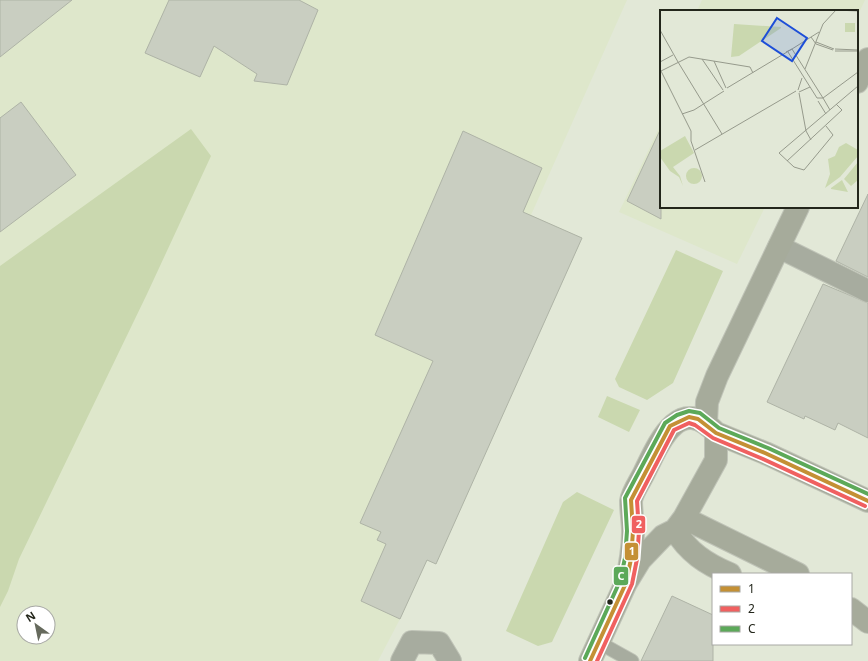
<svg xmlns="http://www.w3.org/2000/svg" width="868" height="661" font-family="'Noto Sans',sans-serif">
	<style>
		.built { fill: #dee7cb; fill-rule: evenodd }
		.green { fill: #cad8af }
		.building { fill: #c9cec1; stroke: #aeb3a6 }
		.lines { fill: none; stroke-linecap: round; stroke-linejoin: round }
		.lane-casing { stroke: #bfc3b7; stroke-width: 15 }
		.street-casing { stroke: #bfc3b7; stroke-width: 24 }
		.secondary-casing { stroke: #bfc3b7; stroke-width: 24 }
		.lane { stroke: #a7ac9f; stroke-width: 13 }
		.street { stroke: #a7ac9f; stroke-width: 22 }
		.secondary { stroke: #a6ab9b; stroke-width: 22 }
		.bus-1-casing { stroke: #fff; stroke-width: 7 }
		.bus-2-casing { stroke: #fff; stroke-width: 7 }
		.bus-3-casing { stroke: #fff; stroke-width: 7 }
		.bus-1 { stroke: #c49035; stroke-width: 4 }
		.bus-2 { stroke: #f06060; stroke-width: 4 }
		.bus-3 { stroke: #5ca959; stroke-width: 4 }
		.bus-dot { fill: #23261b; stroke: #fff; stroke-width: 1.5 }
		.inset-road { fill: none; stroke: #969a8c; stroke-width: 1 }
		.view { fill: #1d4ed8; fill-opacity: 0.15; stroke: #1d4ed8; stroke-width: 2 }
		.inset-edge { fill: none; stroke: #23261b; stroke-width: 2 }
		.line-badge { stroke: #fff; stroke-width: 1.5 }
		.badge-label { font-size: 11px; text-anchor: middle; font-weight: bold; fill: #fff }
	</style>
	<rect width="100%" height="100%" fill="#e2e8d7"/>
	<path class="built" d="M0,0H627L531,215L582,238L436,564L427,560L400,619L378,661H0ZM24,613H48V637H24Z
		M702,0H865L857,17V11H697Z
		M661,124V207H765L737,264L619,212Z"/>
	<path class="green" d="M191,129L211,156L147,294L19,559L8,591L0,607V266Z
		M676,250L723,271L673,383L647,400L619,387L615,379Z
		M607,396L640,410L629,432L598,417Z
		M577,492L614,510L552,642L538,646L506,631L563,502Z"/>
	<path class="building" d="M0,0H72L0,57Z
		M169,0H299L318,10L287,85L254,81L257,74L214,46L200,77L145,53Z
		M21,102L76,175L0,232V118Z
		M661,128V219L627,201Z
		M463,131L542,168L523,212L582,238L436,564L427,560L400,619L361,601L386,544L377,540L381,532L360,523L433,361L375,335Z
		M868,194V277L836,261Z
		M823,284L868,303V438L838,423L835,430L805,416L804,419L767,402Z
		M672,596L713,615V661H641Z"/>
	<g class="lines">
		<g class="lane-casing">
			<path id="lane" d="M598,642L632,661"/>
		</g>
		<g class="street-casing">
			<path id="street" d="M779,247L868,291
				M402,661L412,642L439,643L450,661"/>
		</g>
		<g class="secondary-casing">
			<path id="secondary" d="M857,82L868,59
				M706,423L707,402L717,376L798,207
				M716,433L765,453L868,501
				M684,518L798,574
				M675,530C688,552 706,564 730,574
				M851,609L868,622
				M590,661L626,583L640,560L663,536L675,530L684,518L716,460V433C680,394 660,440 645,471C641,480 632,492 631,501C631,511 633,522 633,532C633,550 630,566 626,583"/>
		</g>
		<use href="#lane" class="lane"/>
		<use href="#street" class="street"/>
		<use href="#secondary" class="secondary"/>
		<g class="bus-1-casing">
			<path id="bus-1" d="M590,661L626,583L631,559L633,531L631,500L670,426L689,417L698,419L716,433L765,453L868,501"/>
		</g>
		<g class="bus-2-casing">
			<path id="bus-2" d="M597,661L632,584L637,559L639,531L637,501L674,430L689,423L695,425L713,438L763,459L865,506"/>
		</g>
		<g class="bus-3-casing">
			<path id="bus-3" d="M585,658L620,581L625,558L627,531L625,498L665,423L677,415L689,411L700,413L719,428L768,448L868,494"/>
		</g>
		<use href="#bus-1" class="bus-1"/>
		<use href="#bus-2" class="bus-2"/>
		<use href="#bus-3" class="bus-3"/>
	</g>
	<circle class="bus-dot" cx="610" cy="602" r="3.5"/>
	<g transform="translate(660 10)">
		<rect width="198" height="198" fill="#e2e8d7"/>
		<path d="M185,13H195V22H185ZM74,14L121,17V18L79,46L71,47ZM25,126L34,143L13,157L20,166L23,176L19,167L10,161L0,147V141ZM186,133L198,140V146L180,167L165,178L170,164L168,149L175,146L179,137ZM198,152V170L191,176L184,169ZM26 166a8 8 0 1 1 16 0a8 8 0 1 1-16 0ZM182,170L188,182L171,179V178Z" fill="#cad8af"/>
		<path class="inset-road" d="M176,0L198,1M0,20L18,52M151,27L156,34L173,40M156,32L174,39M132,39L159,22M175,39L198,40M175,41H198M126,42L132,39L163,88M128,42L157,88H163M42,49L63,80M54,51L66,78M0,52L13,45M18,52L62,124M0,58L1,61L29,47L90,57L93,63M145,59L163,14L176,0M1,61L31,121V131L45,172M67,78L132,39M138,80L142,68M139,82L150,77M139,83L146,121L151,130M163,88L170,100M163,88L198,62M158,91L166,104M22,104L34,100L64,81M166,116L173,125L144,160L134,157L119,143L198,76M35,140L136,81M127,151L182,100L176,94"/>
		<path class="view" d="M117,8L147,28L132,51L102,31Z"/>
		<rect width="198" height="198" class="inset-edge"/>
	</g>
	<g class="line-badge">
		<rect x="631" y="515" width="15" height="19" rx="4" fill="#f06060"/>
		<rect x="624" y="542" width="15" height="19" rx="4" fill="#c49035"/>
		<rect x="613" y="566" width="16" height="20" rx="4" fill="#5ca959"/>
	</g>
	<g class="badge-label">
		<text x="639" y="528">2</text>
		<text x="632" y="555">1</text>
		<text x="621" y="580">C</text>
	</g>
	<rect x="712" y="573" width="140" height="72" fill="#ffffff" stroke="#a7a8a4"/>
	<rect x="720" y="586" width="20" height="6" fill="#c49035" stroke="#a7a8a4"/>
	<text x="748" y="593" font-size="12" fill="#23261b">1</text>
	<rect x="720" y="606" width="20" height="6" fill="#f06060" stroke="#a7a8a4"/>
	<text x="748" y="613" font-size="12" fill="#23261b">2</text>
	<rect x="720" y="626" width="20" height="6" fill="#5ca959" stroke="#a7a8a4"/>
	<text x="748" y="633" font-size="12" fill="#23261b">C</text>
	<g transform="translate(36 625) rotate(327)"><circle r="19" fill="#ffffff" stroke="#a7a8a4"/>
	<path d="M0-3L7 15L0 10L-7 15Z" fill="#666a5d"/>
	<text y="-6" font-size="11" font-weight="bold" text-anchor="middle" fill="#23261b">N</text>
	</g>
</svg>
